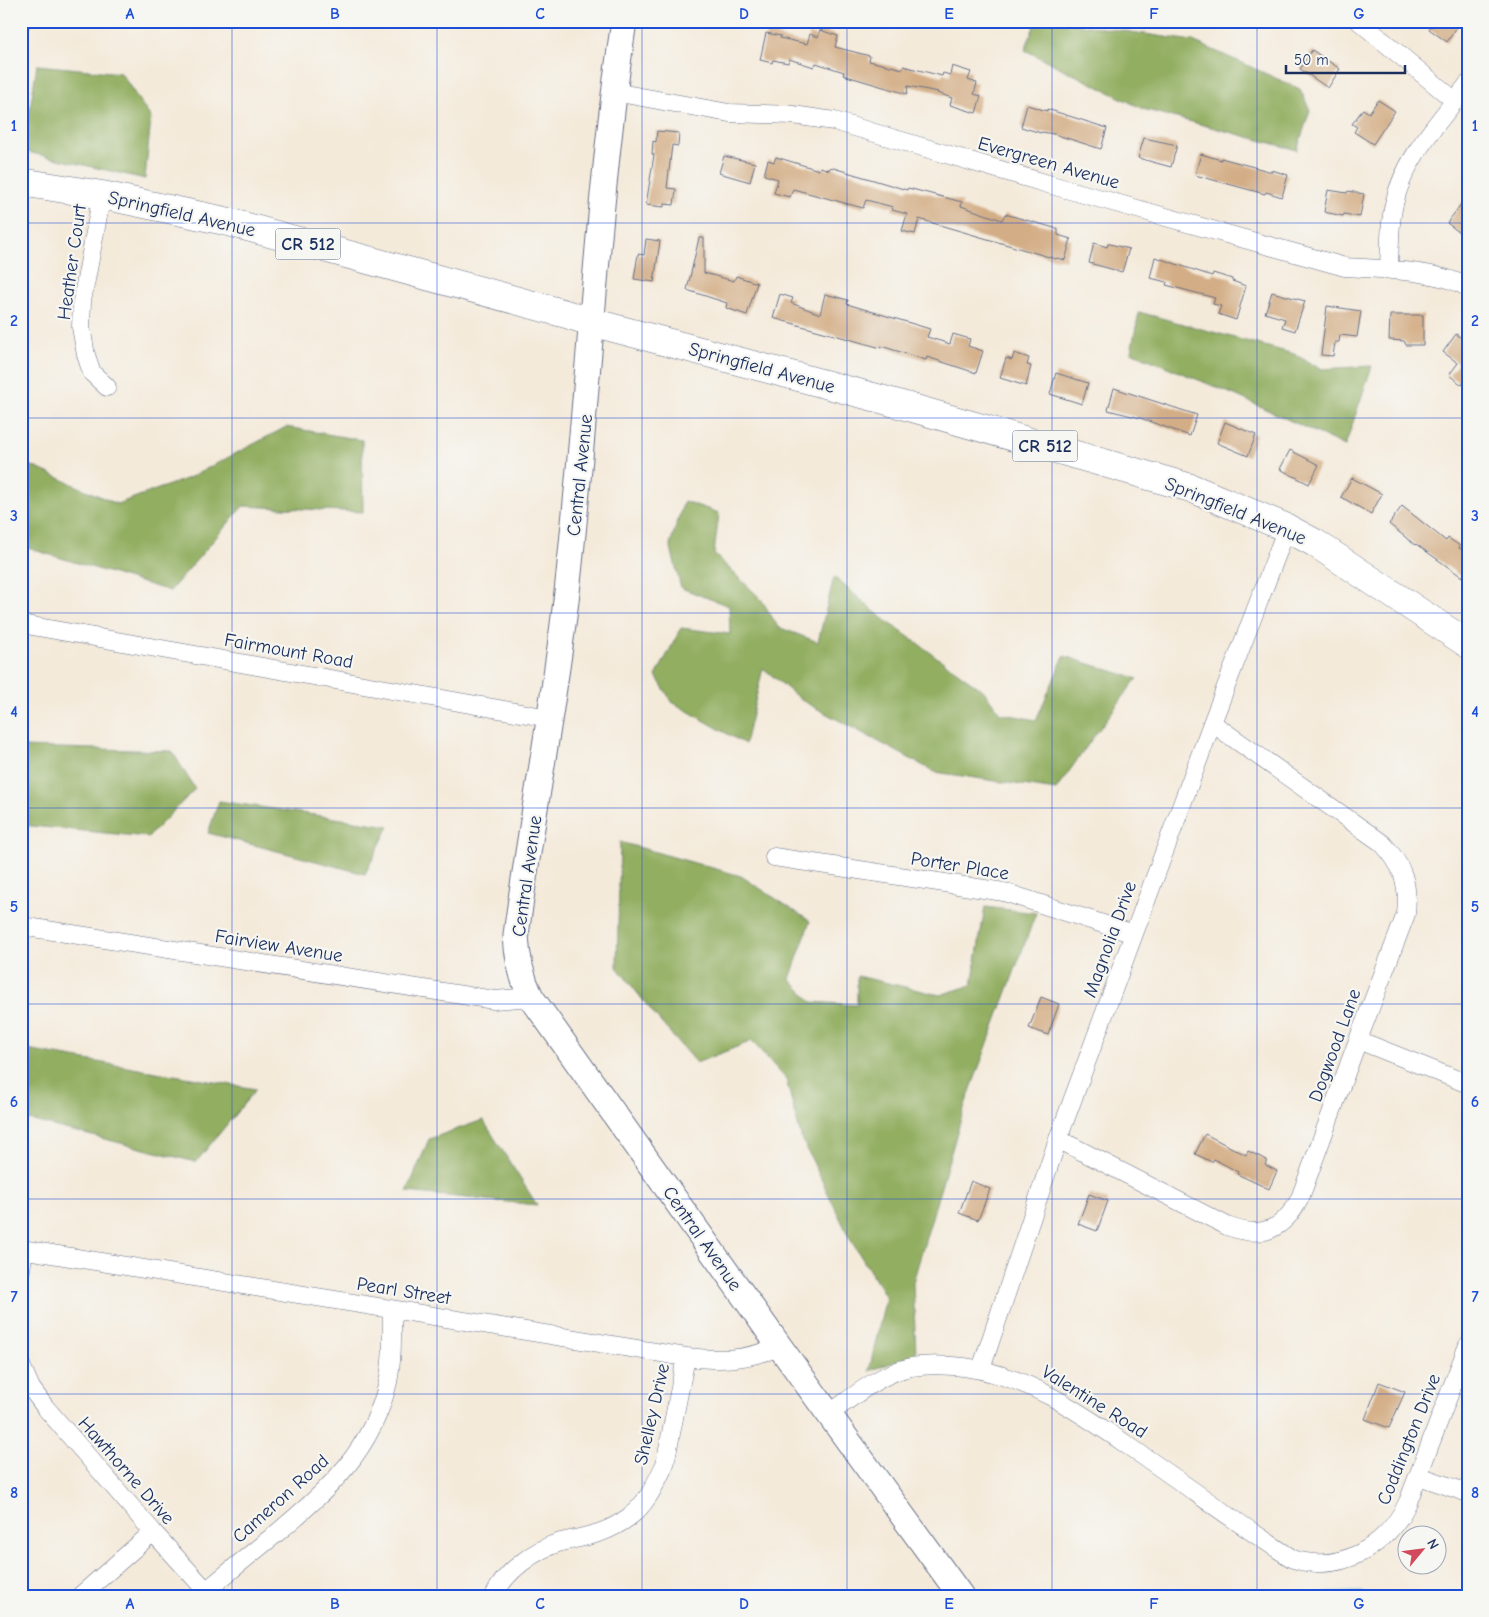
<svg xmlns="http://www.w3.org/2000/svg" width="1489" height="1617" font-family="'Comic Neue',sans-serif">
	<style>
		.forest { fill: #92ae60; stroke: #566e5f }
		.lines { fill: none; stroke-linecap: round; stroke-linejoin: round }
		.stream { stroke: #55b7d4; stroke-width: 5 }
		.building { fill: #d3ad85 }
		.street-casing { stroke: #677089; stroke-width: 19 }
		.secondary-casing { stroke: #677089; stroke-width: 27 }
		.primary-casing { stroke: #677089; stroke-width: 29 }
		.street { stroke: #fff; stroke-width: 18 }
		.secondary { stroke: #fff; stroke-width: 25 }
		.primary { stroke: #fff; stroke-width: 28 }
		.grid { fill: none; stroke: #1d4ed8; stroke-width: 1; stroke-opacity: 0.55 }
		.labels { text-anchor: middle; stroke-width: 4.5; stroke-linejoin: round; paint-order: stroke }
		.shield { fill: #f6f6f2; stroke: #5d6b8a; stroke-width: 1 }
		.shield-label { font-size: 18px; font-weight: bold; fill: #1b2f5e }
		.street-label { font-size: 19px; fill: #1b2f5e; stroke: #f6f6f2 }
		.neatline { fill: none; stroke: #1d4ed8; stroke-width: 2 }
		.grid-label { font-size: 16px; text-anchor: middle; font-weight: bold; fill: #1d4ed8 }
	</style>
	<rect width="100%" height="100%" fill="#f6f6f2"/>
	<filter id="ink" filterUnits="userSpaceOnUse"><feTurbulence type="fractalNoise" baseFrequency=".02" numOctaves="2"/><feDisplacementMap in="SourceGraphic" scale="10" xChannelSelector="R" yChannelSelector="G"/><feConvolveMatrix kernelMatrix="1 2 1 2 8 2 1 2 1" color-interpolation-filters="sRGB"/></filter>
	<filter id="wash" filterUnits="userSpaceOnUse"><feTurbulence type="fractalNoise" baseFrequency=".0096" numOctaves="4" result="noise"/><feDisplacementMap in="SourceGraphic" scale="20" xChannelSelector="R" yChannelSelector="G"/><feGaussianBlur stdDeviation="1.12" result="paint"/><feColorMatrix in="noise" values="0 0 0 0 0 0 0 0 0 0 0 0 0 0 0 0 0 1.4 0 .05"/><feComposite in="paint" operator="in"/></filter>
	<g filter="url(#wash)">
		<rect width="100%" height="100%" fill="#f4eada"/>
		<path class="forest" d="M1036,21H1055L1193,41L1300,89L1310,110L1297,150L1143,109L1025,50Z
			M37,65L121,73L151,118L145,179L23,151Z
			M1139,312L1294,354L1321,369L1372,366L1345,446L1235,395L1131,352Z
			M286,427L362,440L363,512L243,506L170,591L21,546V461L117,504L191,477Z
			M684,501L719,513L714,554L761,599L778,627L818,642L834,577L881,617L984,691L1000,713L1036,720L1064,656L1138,679L1134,682L1092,739L1056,790L935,772L801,700L763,668L745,744L672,702L656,676L681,628L730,634L729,606L681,588L670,544Z
			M21,747L172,751L195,789L148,837L21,825Z
			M219,801L389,826L365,874L208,833Z
			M620,842L741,876L810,921L790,979L812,1002L857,1005V976L940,995L972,985L985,907L1036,913L965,1105L913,1282L916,1354L869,1371L886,1297L850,1239L801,1137L786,1079L752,1041L696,1063L657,1018L617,967Z
			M21,1049L256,1089L196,1162L21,1118Z
			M483,1120L537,1205L407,1192L429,1139Z"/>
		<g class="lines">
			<path class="stream" d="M1265,1596L1363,1594L1371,1596"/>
		</g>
		<g id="blocks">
			<path class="building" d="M1434,21H1461L1447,42L1429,29Z
				M820,30L838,36L835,47L870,56L869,61L903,69V66L942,76L943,73L950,75L952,66L971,72L968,80L977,83L974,94L981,96L976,113L950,105L952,98L937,93L938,92L908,86L907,94L843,75L844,72L816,63L814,67L789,59L788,63L773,60L772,63L760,60L766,33L781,36L780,38L807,44L810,34L818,37Z
				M1312,50L1340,69L1328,88L1300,69Z
				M1378,100L1395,111L1373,144L1354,132L1357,127L1352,124L1363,109L1369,113Z
				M1027,105L1047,111V109L1107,128L1101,149L1054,134L1042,132L1041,133L1021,127Z
				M657,131L679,133L678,146L672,145L667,188L676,189L674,205L664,204V207L646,205L654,155L652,154L653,141L656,142Z
				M1144,138L1177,145L1171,167L1138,158Z
				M1201,154L1221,160V158L1272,172V170L1288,175L1282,197L1266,192L1265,194L1195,175Z
				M724,156L755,163L750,182L719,173Z
				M776,157L819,170L820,167L829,170L830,167L907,190L908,188L962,202L961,206L1002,220L1005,214L1058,229V235L1071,239L1065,260L1057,258L1056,259L919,219L915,234L902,231L907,214L892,210L893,207L866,200L863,208L793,189L790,197L774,193L778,179L764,175L768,160L774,162Z
				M1328,190L1347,193L1348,191L1364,194L1360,217L1344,214L1343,216L1324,212Z
				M1468,195V239L1447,223Z
				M699,238H704V273L734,281L736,276L757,283L747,315L726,308L727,303L687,290Z
				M646,239L660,241L654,282L634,279L638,254L644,255Z
				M1094,243L1107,247L1108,244H1110L1129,249L1122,272L1089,263Z
				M1155,257L1212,276L1213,273L1232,279V281L1246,286L1236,320L1218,314L1221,306L1213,304L1215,298L1166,285L1167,282L1150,278Z
				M1272,292L1305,301L1295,331L1282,327L1285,319L1265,313Z
				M780,294L793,298L791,303L820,314L825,294L848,300L847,304L930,329L927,337L950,344L953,334L970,339L968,346L983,351L976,373L927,357L926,360L881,346V348L773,318Z
				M1327,306L1361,311L1357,337L1340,335L1339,342H1335L1333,356L1321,355Z
				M1390,315H1423V345H1406L1404,341L1389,340Z
				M1456,334L1468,343V377L1462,385L1449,375L1458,363L1443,352Z
				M1014,353L1029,358L1027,365L1031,366L1026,386L1000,378L1006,358L1012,360Z
				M1056,373L1088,383L1082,404L1050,394Z
				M1114,388L1197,415L1190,436L1140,418L1108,410Z
				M1225,422L1256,435L1248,456L1217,443Z
				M1290,450L1319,465L1309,484L1280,469Z
				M1352,478L1382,494L1371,514L1341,497Z
				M1402,506L1446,541L1448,538L1460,546L1459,548L1468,554V569L1462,577L1416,544L1415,545L1389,524Z
				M1041,997L1059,1004L1048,1035L1029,1028Z
				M1205,1134L1246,1155L1248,1151L1267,1160L1265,1165L1277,1171L1269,1189L1237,1174L1238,1172L1214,1159L1212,1162L1195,1154Z
				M971,1181L990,1189L978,1220L959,1213Z
				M1089,1194L1108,1201L1097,1231L1078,1224Z
				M1379,1382L1405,1392L1389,1428L1365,1419Z"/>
		</g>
	</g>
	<g filter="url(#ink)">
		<use href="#blocks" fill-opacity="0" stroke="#677089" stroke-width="1"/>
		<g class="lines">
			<g class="street-casing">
				<path id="street" d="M1359,21L1455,101
					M21,23V21
					M614,92L729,113L793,115L834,121L1055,186L1345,267C1377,269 1442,270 1468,288
					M102,195L82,301L81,327L86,355L92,373L107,387
					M1389,269C1390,248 1389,225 1394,204C1404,158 1440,121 1468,84
					M21,624L549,718
					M774,857L1004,892L1134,934
					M21,926L494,1000L531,997
					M1358,1040L1468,1084
					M1058,1139L1227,1226C1261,1239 1283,1231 1300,1198L1358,1040L1406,914C1409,884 1403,865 1382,843L1212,723
					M21,1249L686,1357C724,1361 743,1360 780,1347
					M21,1270L24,1249
					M21,1365L31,1388L45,1407L153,1532L211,1596
					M981,1369L1058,1139L1212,723L1287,528
					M829,1414C854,1396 881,1373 911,1367C929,1364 947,1365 964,1367C1036,1377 1090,1420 1149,1460C1197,1493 1244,1528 1293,1559C1342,1574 1387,1546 1408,1502L1468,1345
					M1419,1476L1468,1493
					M206,1591C230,1571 253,1552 277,1533C329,1489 372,1451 388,1382C393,1358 392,1334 392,1310
					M80,1596L153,1532
					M494,1596C505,1571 536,1549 561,1542C588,1536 606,1534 629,1517C647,1504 656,1483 665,1464L686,1357"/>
			</g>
			<g class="secondary-casing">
				<path id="secondary" d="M624,21C596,210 588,402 567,592C554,707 531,821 516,935C517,958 521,977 531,997L780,1347L961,1596"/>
			</g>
			<g class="primary-casing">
				<path id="primary" d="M21,182L102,195L225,221L566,314L591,322L881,399L1191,488L1287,528L1315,543L1468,644"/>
			</g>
			<use href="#street" class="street"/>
			<use href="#secondary" class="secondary"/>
			<use href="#primary" class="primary"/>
		</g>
	</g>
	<path class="grid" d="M232,21V1596M437,21V1596M642,21V1596M847,21V1596M1052,21V1596M1257,21V1596M21,223H1468M21,418H1468M21,613H1468M21,808H1468M21,1004H1468M21,1199H1468M21,1394H1468"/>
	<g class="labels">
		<g class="shield">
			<rect x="275.5" y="228.5" width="65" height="31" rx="4"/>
			<rect x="1012.5" y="430.5" width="65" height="31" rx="4"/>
		</g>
		<g class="shield-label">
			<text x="308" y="250">CR 512</text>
			<text x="1045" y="452">CR 512</text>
		</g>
		<g class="street-label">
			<text transform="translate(1049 162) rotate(16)" y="7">Evergreen Avenue</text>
			<text transform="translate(182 213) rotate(13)" y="7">Springfield Avenue</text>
			<text transform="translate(71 262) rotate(-82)" y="7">Heather Court</text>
			<text transform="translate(762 367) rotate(15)" y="7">Springfield Avenue</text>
			<text transform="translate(579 475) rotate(-84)" y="7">Central Avenue</text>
			<text transform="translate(1236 510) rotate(22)" y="7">Springfield Avenue</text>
			<text transform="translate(289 650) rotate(10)" y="7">Fairmount Road</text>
			<text transform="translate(960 865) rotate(9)" y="7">Porter Place</text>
			<text transform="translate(526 876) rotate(-82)" y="7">Central Avenue</text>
			<text transform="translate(1109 939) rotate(-70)" y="7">Magnolia Drive</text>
			<text transform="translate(279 945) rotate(9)" y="7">Fairview Avenue</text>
			<text transform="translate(1334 1045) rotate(-70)" y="7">Dogwood Lane</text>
			<text transform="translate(703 1238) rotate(55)" y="7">Central Avenue</text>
			<text transform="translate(404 1290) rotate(9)" y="7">Pearl Street</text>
			<text transform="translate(1095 1401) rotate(32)" y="7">Valentine Road</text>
			<text transform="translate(651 1414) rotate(-77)" y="7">Shelley Drive</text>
			<text transform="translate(1408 1439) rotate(-68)" y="7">Coddington Drive</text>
			<text transform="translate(127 1470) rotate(49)" y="7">Hawthorne Drive</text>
			<text transform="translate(280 1498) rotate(-42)" y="7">Cameron Road</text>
		</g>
	</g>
	<rect width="1489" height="1617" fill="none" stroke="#f6f6f2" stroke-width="55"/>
	<g transform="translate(1422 1550) rotate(61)"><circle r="24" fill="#f6f6f2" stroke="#9ea6b7"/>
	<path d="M0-4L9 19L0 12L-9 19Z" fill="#d1495b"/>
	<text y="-8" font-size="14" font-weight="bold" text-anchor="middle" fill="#1b2f5e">N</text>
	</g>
	<path d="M1286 65v8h119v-8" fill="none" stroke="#1b2f5e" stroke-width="2.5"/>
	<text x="1294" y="65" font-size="15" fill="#1b2f5e" stroke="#f6f6f2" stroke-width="4" paint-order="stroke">50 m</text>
	<rect x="28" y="28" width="1434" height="1562" class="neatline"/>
	<g class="grid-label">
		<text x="130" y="19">A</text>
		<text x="335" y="19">B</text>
		<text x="540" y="19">C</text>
		<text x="744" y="19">D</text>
		<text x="949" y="19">E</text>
		<text x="1154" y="19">F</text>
		<text x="1359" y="19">G</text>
		<text x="14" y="131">1</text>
		<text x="1475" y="131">1</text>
		<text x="14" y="326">2</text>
		<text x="1475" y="326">2</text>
		<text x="14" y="521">3</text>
		<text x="1475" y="521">3</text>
		<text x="14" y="717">4</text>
		<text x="1475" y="717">4</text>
		<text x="14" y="912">5</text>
		<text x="1475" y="912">5</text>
		<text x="14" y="1107">6</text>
		<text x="1475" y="1107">6</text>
		<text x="14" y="1302">7</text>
		<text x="1475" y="1302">7</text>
		<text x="14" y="1498">8</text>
		<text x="1475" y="1498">8</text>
		<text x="130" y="1609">A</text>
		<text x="335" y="1609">B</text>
		<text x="540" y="1609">C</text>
		<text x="744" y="1609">D</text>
		<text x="949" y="1609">E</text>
		<text x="1154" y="1609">F</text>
		<text x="1359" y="1609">G</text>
	</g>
</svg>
